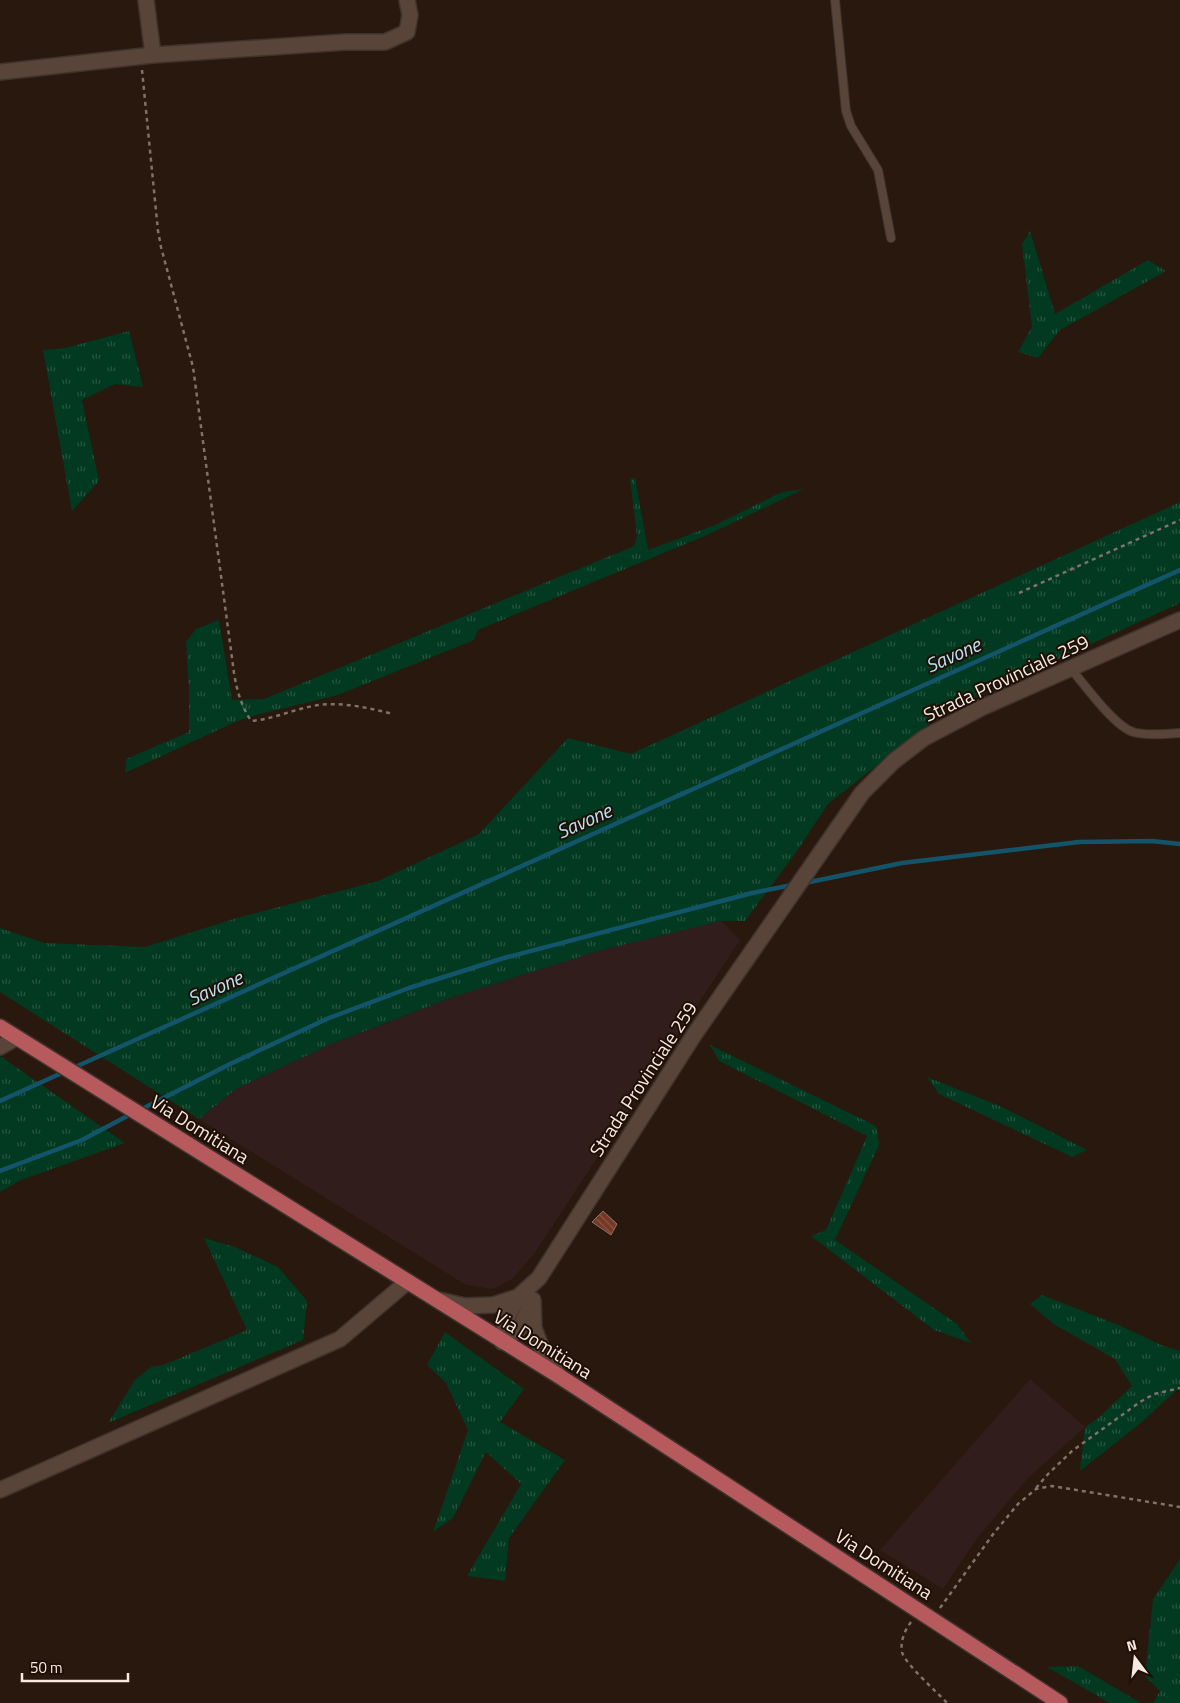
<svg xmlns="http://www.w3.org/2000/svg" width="1180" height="1703" font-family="'Titillium Web',sans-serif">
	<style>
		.commercial { fill: #311e1c }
		.grass { fill: url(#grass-tufts) }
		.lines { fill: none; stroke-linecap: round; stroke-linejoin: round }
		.stream { stroke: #12556b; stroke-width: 4.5 }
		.building { fill: url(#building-back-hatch); stroke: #8a7169 }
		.service-casing { stroke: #3f322d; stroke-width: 10 }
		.minor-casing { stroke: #3f322d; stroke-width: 18 }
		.tertiary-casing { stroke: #3f322d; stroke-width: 18 }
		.primary-casing { stroke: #3f322d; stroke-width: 18 }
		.path { stroke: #817168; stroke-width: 2.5; stroke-dasharray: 4 4; stroke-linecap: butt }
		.service { stroke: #584438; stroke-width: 8 }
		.minor { stroke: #584438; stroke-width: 15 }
		.tertiary { stroke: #584438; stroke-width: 15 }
		.primary { stroke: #b75a5e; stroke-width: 15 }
		.labels { text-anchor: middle; stroke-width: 4; stroke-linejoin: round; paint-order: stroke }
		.street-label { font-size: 19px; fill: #f7eae3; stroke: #1f0f05 }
		.water-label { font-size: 20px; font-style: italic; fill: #bae3f4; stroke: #1f0f05 }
	</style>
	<defs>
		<pattern id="grass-tufts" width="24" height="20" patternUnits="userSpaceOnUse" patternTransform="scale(1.25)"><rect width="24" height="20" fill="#013921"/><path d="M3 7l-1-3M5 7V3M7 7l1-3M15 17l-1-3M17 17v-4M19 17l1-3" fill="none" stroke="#275641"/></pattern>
		<pattern id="building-back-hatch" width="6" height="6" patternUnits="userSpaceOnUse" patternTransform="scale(1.25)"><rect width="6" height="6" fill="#743824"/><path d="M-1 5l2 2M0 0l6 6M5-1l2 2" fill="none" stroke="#895544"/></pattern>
	</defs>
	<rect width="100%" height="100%" fill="#29180d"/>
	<path class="commercial" d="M721,921L740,940L534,1254L512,1279L493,1289L466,1285L199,1119L236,1089L329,1045L450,998L598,951Z
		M1030,1379L1085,1427L1028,1478L978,1537L943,1589L880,1550Z"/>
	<path class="grass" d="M1030,231L1055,314L1148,260L1166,271L1060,330L1038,358L1018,352L1032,327L1022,244Z
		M129,331L143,387L115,384L82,400L99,481L72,511L43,350L65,348Z
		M635,478L648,550L715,525L782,492L804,489L707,535L478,630L474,640L338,695L260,714L235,722L125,773L126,759L189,732V690L186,642L196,629L219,620L232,700L264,699L634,546L637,536L630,479Z
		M1180,502V603L946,711L828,804L795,854L745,921H721L598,951L450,998L329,1045L236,1089L199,1119L0,992V928L44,943L145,947L237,918L378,881L479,834L568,738L631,754Z
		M710,1045L876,1126L879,1145L835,1240L957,1324L971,1343L934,1330L811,1236L826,1230L867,1136L719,1061Z
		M0,1056L125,1143L21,1180L0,1192Z
		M927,1077L1002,1107L1087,1150L1072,1157L939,1094Z
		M204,1238L235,1247L278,1267L307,1301L303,1340L108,1423L135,1380L151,1367L163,1365L247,1330Z
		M1042,1295L1121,1326L1161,1345L1180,1351V1387L1142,1422L1080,1471L1085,1427L1097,1419L1132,1386L1115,1359L1055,1325L1030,1304Z
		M445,1332L524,1389L500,1422L565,1460L509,1538L505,1581L467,1576L521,1484L486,1452L453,1518L433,1532L468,1430L446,1383L427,1365Z
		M1180,1559V1703H1153L1160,1691L1145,1676L1153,1599Z
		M1078,1666L1141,1703H1110L1047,1667Z"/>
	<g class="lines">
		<path class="stream" d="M805,883L902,863L1079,842L1152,841L1180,844
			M73,1068L1180,570
			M0,1101L64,1072
			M140,1110L230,1064L329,1018L409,988L504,958L752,893L792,885
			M0,1171L82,1140L133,1113"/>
	</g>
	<path class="building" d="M603,1211L617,1224L611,1235L592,1222Z"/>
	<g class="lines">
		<g class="service-casing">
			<path id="service" d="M835,0L846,111L851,126L878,170L891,238
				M1071,669C1085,685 1114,726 1133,732C1145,736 1168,734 1180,733"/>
		</g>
		<g class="minor-casing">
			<path id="minor" d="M146,0L153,55
				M0,72L153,55L346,42H385L407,32L410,15L407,0
				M0,1047L16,1038
				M0,1490L340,1339L407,1282"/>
		</g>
		<g class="tertiary-casing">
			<path id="tertiary" d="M439,1300L465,1306L493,1305L518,1297
				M533,1300L534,1328L543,1352L559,1376
				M502,1342L506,1320L518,1297L539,1278L694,1035L862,793L894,761L924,738L981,708L1180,620
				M502,1342L520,1328L532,1302"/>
		</g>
		<g class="primary-casing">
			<path id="primary" d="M0,1027L559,1376L1060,1703"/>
		</g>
		<path class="path" d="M142,70L158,231L161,247L193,367L234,673C237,691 241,705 251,721C275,719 296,708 319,705C344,702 369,708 393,714
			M1019,593L1180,520
			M1036,1488L1049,1473L1072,1451L1140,1402L1154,1394L1180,1388
			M940,1608L994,1533L1018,1504L1036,1489L1052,1486L1180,1507
			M911,1622C905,1630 900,1641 902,1652C905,1664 937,1692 947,1703"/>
		<use href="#service" class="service"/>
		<use href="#minor" class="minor"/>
		<use href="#tertiary" class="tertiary"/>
		<use href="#primary" class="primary"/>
	</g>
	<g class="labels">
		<g class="street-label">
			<text transform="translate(1006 678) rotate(-25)" y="7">Strada Provinciale 259</text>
			<text transform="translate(643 1079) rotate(-57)" y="7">Strada Provinciale 259</text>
			<text transform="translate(200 1129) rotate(32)" y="7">Via Domitiana</text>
			<text transform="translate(543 1344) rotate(32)" y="7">Via Domitiana</text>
			<text transform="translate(884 1564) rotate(33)" y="7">Via Domitiana</text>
		</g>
		<g class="water-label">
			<text transform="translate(953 655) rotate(-24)" y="7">Savone</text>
			<text transform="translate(584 821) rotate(-24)" y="7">Savone</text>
			<text transform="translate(215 988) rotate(-24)" y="7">Savone</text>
		</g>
	</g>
	<g transform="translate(1135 1658) rotate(345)" stroke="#1f0f05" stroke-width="4" paint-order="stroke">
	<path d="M0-4L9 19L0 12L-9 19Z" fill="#f7eae3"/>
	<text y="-8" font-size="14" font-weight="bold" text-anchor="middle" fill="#f7eae3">N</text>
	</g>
	<path d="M22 1673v8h106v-8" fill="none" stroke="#f7eae3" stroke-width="2.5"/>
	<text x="30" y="1673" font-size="15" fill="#f7eae3" stroke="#1f0f05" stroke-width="4" paint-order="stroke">50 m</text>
</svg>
